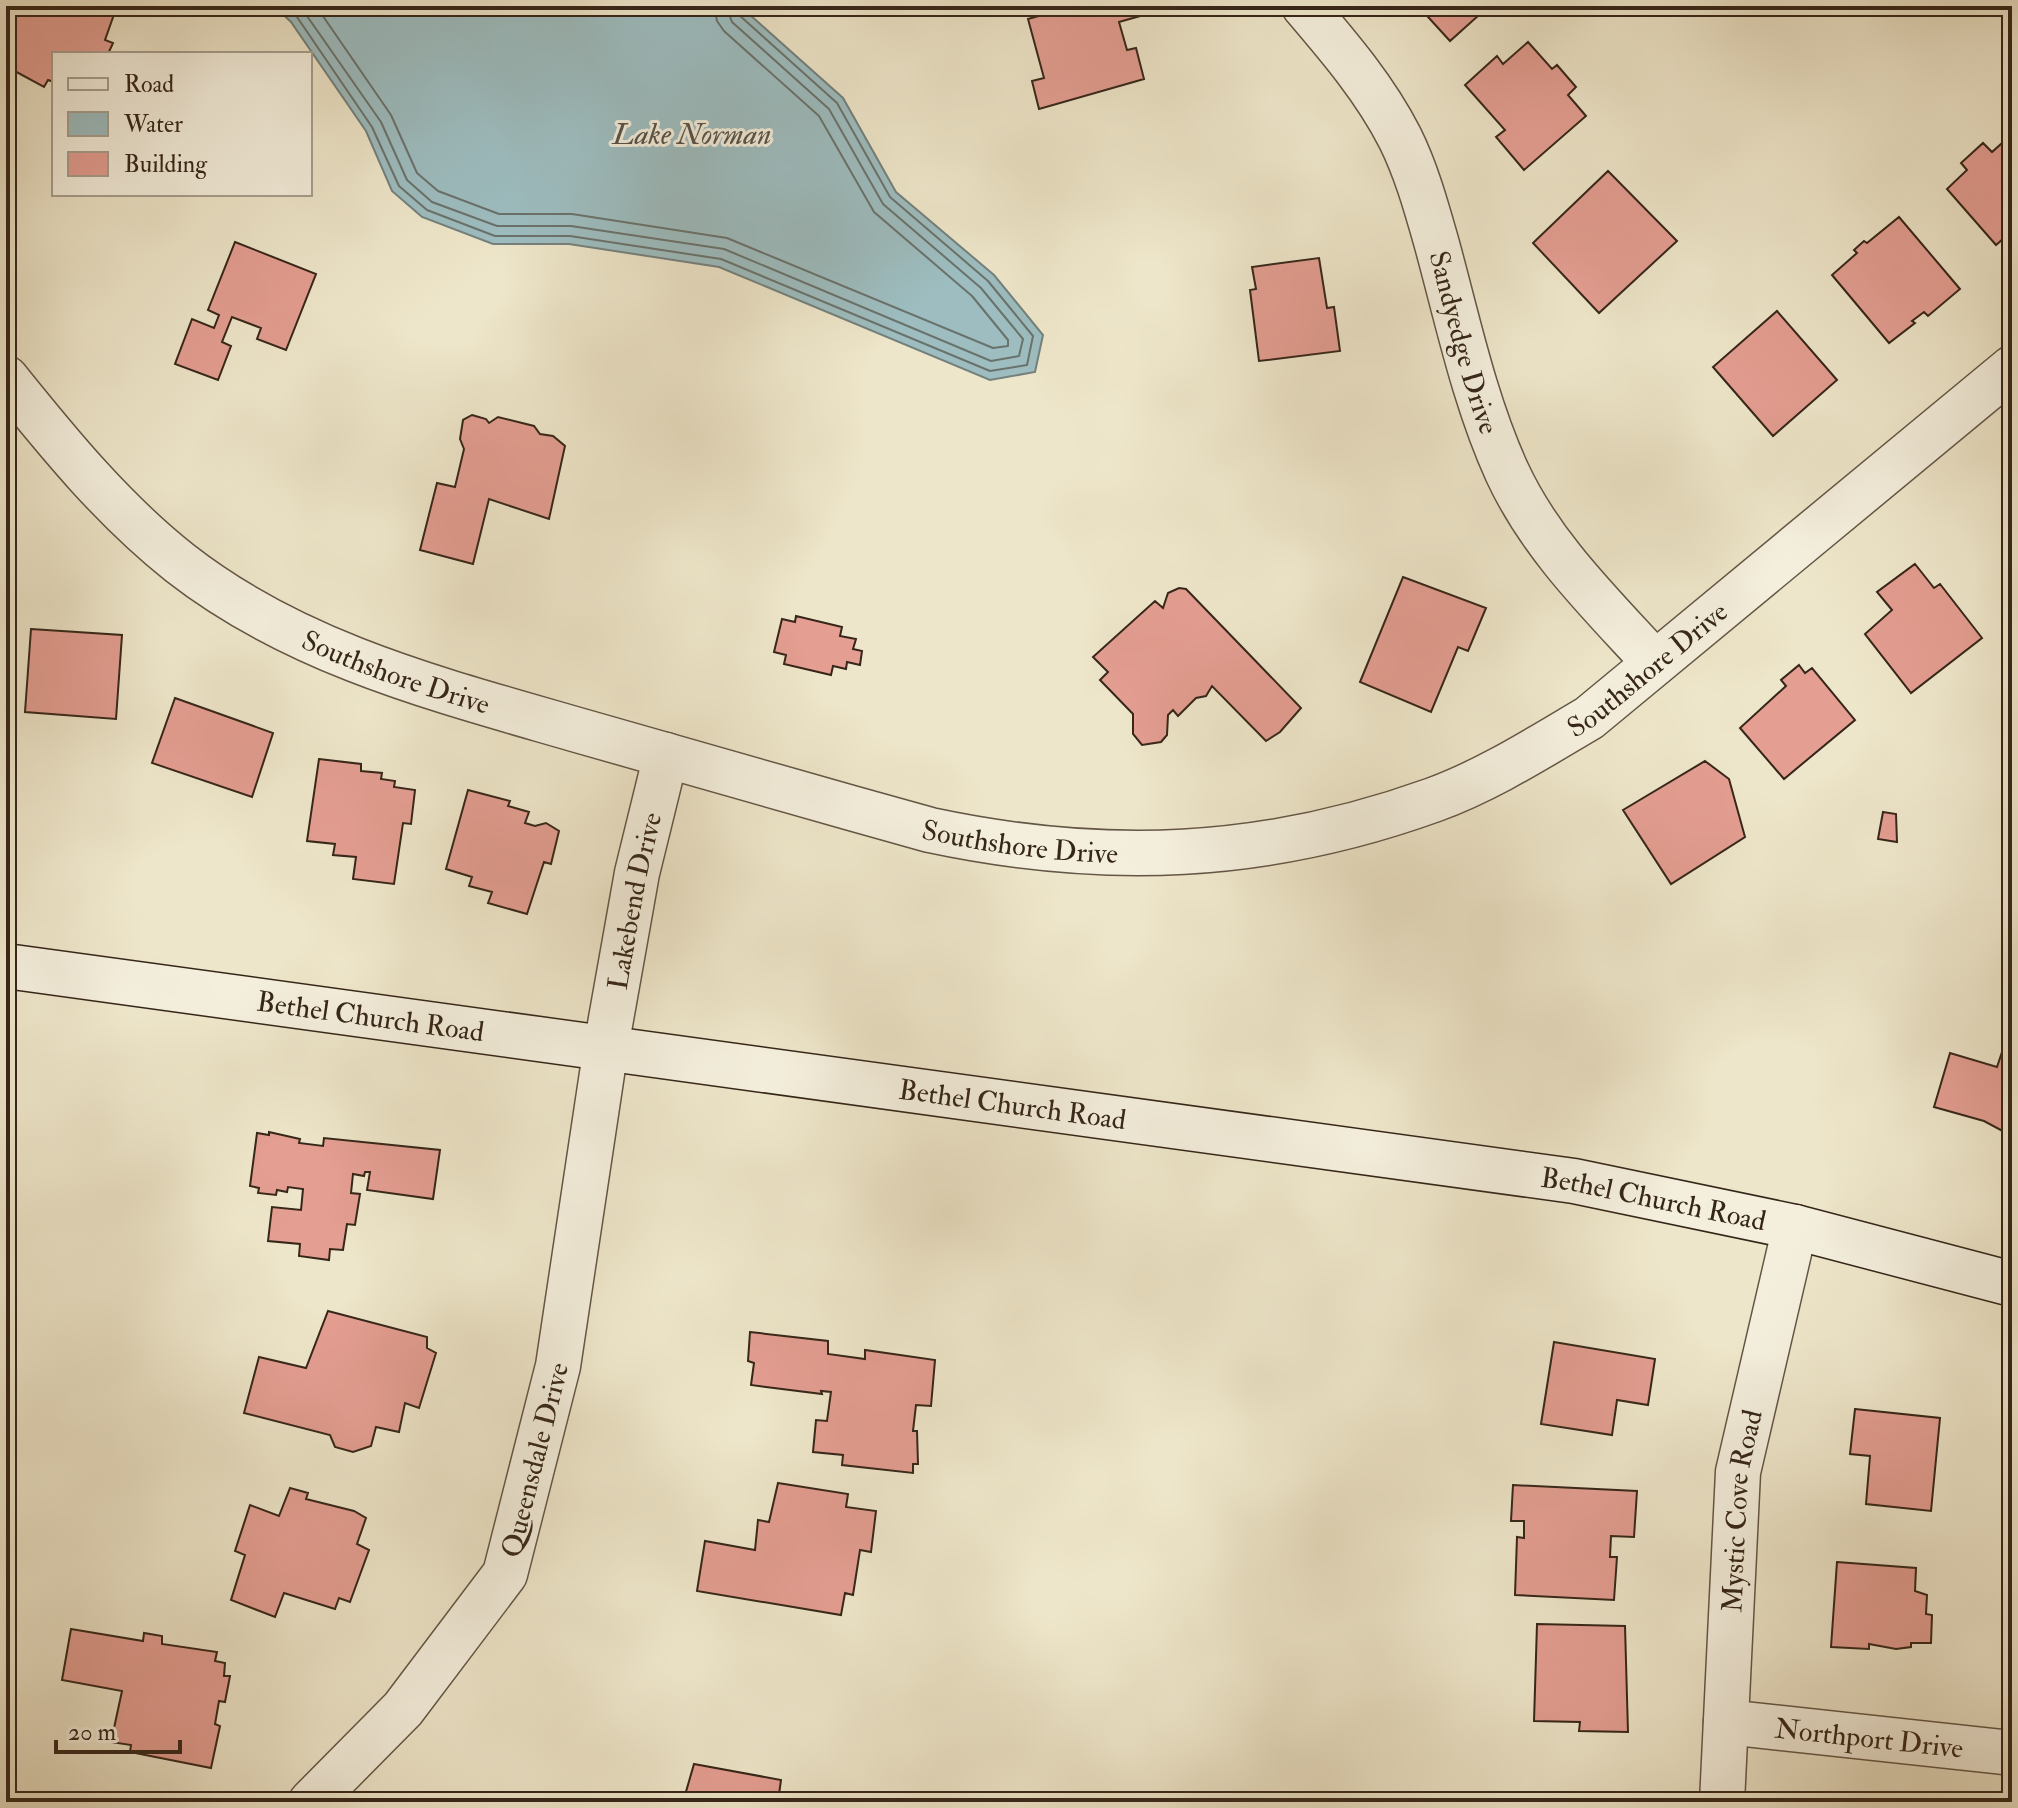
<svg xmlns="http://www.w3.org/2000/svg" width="2018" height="1808" font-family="'IM FELL Double Pica',serif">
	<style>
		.water { fill: #9dbdc0; stroke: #74817d; stroke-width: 2 }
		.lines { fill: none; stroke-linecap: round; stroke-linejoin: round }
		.shore { stroke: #6a726c; stroke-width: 2 }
		.building { fill: #e49e92; stroke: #362619; stroke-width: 2 }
		.street-casing { stroke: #645645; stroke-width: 47 }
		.secondary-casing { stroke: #362619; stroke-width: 47 }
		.street { stroke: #f4efdd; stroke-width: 44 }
		.secondary { stroke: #f4efdd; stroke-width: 44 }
		.labels { text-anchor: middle; stroke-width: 6; stroke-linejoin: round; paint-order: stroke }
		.street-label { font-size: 28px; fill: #362619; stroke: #f4efdd }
		.water-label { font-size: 30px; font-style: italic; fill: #55534b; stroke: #f4efdd }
	</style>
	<rect width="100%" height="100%" fill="#eee6ca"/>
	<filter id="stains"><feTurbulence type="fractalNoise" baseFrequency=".0025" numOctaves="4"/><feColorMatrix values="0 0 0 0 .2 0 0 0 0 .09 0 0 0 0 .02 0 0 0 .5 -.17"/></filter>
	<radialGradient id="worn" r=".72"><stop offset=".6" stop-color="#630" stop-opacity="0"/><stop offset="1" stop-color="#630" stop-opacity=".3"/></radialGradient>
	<path class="water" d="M274,6H740L843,98L896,192L994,275L1043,335L1035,372L990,380L719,267L569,244H493L422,217L392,191L366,131L291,22Z"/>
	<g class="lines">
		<path class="shore" d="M286,6L297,17L372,127L399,186L427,210L495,236H570L721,259L990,371L1027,365L1033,336L988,281L890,197L837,103L739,15L736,6
			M300,6L381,122L407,180L432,202L497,226H571L724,249L991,361L1019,356L1023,339L981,288L883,204L829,109L732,22L726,6
			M316,6L391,115L417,173L438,191L499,214H572L727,238L993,348L1008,346V340L972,296L874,212L819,116L724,31L717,21L714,6"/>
	</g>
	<path class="building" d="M6,6H72L89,12L91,6H117L105,40L113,43L108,54H54V82L48,80L44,87L11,69L7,78L15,82L6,100Z
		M1074,6H1157L1158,11L1119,22L1127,50L1136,48L1144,79L1039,109L1032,81L1044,78L1028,19Z
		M1418,6H1489L1450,41Z
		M1528,42L1552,69L1557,65L1576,87L1568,95L1586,116L1524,170L1496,137L1505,130L1465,85L1497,56L1503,64Z
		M2012,134V231L1996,245L1947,189L1967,170L1961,163L1983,143L1992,152Z
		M1608,171L1677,241L1599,313L1533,243Z
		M1899,217L1960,289L1928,316L1924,312L1912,321L1915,323L1889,343L1832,275L1857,253L1854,250L1864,241L1867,243Z
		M235,242L316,274L286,350L257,339L261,328L232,317L222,342L231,346L218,380L175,364L192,319L214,328L219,315L208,310Z
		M1319,258L1327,308L1334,307L1340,351L1259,361L1250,290L1256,289L1252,267Z
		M1777,311L1837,380L1773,436L1713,367Z
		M472,415L486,419L489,423L498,417L534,426L540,434L553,436L565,446L549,519L489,499L473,564L420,550L437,483L455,487L464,449L460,439L463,420Z
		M1915,564L1934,588L1940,584L1982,638L1911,693L1865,634L1892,610L1877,592Z
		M1403,577L1486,608L1468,651L1458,647L1431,712L1360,682Z
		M1179,588L1186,589L1301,708L1280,732L1266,741L1212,686L1206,696L1196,698L1178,716L1173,710L1168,715L1167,735L1161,742L1142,745L1133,734V714L1100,680L1108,672L1093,657L1155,601L1163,608L1168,593Z
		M796,616L842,627L840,636L856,639L853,649L862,651L860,665L847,662L846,669L833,666L831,675L784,664L786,655L774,652L782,619L795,622Z
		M31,629L122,635L116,719L25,712Z
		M1799,665L1805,673L1812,668L1855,720L1784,779L1740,728L1786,686L1781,680Z
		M175,698L273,733L252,797L152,763Z
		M319,759L361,764V771L382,773L381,779L395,781L394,787L415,790L411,824L403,823L394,884L353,879L356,857L333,855L335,844L307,841Z
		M1705,761L1729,779L1745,837L1671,884L1623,810Z
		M468,790L510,801L508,806L529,812L525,823L535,826L546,823L559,831L551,864L544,862L527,914L488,903L492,892L469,886L472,877L446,869Z
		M1883,812L1896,814L1897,842L1878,839Z
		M2003,1049L2012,1052V1136L1984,1121L1934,1107L1950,1053L1997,1067Z
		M269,1132L300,1139L299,1143L323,1146L324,1138L440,1150L433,1199L367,1190L370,1172H365L364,1176L353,1174L351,1193L360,1194L355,1225L347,1224L343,1250L330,1249L329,1260L299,1256L300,1244L268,1241L272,1207L301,1210L303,1189L288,1187L287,1192L277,1190L276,1195L258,1193L259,1188L250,1186L257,1133L269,1135Z
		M328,1311L427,1337V1348L436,1353L419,1408L405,1403L399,1432L376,1427L371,1446L353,1452L335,1447L330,1435L244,1413L259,1357L306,1368Z
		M750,1332L828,1341V1354L865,1359V1350L935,1360L931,1406L916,1405L913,1431H917L918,1464H913V1473L842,1465L843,1455L813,1452L816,1420L827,1421L831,1392L821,1391L822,1394L751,1385L754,1363L748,1361Z
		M1554,1342L1655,1359L1648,1405L1617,1400L1612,1435L1541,1424Z
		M1855,1409L1940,1418L1931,1511L1866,1504L1870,1456L1850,1454Z
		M778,1483L848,1494L846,1507L876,1511L871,1552L860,1550L853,1595L845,1593L841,1615L697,1591L705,1541L755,1550L758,1520L769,1522Z
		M1513,1485L1637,1491L1634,1537L1611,1536L1610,1557H1617L1614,1600L1515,1595L1517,1537L1524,1538V1521H1511Z
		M290,1488L308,1493L306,1499L354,1511L366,1518L357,1544L369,1550L350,1602L339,1598L335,1609L284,1593L275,1617L231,1600L245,1555L235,1551L250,1505L279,1516Z
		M1837,1562L1916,1568L1915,1591L1927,1595L1926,1614L1932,1615L1931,1643H1911V1647L1896,1649L1869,1644V1649L1831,1647Z
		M1537,1624L1625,1626L1628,1732L1579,1731L1580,1722L1534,1721Z
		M71,1629L143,1641L144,1633L162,1636V1644L217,1652L215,1661L225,1663L224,1676H230L225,1702L219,1701L215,1724L220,1726L211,1768L130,1752L131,1745L111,1742L122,1691L62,1680Z
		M694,1764L781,1780L778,1802H683Z"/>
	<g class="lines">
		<g class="street-casing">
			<g id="street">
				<path id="s1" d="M1304,6C1339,47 1375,89 1400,138C1416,170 1426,206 1436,241C1457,317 1474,400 1507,472C1541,546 1601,604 1655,663"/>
				<path id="s2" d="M6,378C59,444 113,510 180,563C295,653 436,689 574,729C692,763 811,797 930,830C1104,867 1264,861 1433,800C1488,780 1538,748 1589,718L2012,368"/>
				<path id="s3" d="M1726,1722L2012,1753"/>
				<path id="s4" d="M311,1802L403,1709L505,1574L558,1366L606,1047L637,873L666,755"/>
				<path id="s5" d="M1722,1802L1738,1472L1795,1227"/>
			</g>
		</g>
		<g class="secondary-casing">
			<g id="secondary">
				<path id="s6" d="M6,966L1574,1181L1795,1227L2012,1284"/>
			</g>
		</g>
		<use href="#street" class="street"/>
		<use href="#secondary" class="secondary"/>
	</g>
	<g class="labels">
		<g class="street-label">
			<text dy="10" stroke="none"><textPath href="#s1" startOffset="378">Sandyedge Drive</textPath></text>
			<text dy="10" stroke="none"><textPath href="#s2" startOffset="1818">Southshore Drive</textPath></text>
			<text dy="10" stroke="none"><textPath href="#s2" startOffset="498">Southshore Drive</textPath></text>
			<text dy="10" stroke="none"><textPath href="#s2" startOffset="1146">Southshore Drive</textPath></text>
			<text dy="10" stroke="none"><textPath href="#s4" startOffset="986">Lakebend Drive</textPath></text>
			<text dy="10" stroke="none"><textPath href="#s6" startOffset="368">Bethel Church Road</textPath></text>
			<text dy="10" stroke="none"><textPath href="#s6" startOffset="1016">Bethel Church Road</textPath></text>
			<text dy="10" stroke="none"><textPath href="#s6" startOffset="1664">Bethel Church Road</textPath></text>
			<text dy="10" stroke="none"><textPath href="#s4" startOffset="418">Queensdale Drive</textPath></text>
			<text dy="10" stroke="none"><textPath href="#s5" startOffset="292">Mystic Cove Road</textPath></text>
			<text dy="10" stroke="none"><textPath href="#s3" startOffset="144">Northport Drive</textPath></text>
		</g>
		<g class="water-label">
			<text x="692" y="144">Lake Norman</text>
		</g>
	</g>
	<rect width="2018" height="1808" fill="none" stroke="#eee6ca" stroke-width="32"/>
	<rect x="8" y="8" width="2002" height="1792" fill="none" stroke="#362619" stroke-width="4"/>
	<rect x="16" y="16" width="1986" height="1776" fill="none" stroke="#362619" stroke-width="2"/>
	<rect x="52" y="52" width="260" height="144" fill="#f4efdd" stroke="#a89f8f" stroke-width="2"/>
	<rect x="68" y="78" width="40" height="12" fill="#f4efdd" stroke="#a89f8f" stroke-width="2"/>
	<text x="124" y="92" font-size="24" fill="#362619">Road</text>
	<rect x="68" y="112" width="40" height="24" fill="#9dbdc0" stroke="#a89f8f" stroke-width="2"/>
	<text x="124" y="132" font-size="24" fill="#362619">Water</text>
	<rect x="68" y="152" width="40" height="24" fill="#e49e92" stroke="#a89f8f" stroke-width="2"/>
	<text x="124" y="172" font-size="24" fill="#362619">Building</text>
	<path d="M56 1740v12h124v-12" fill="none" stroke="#362619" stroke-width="4"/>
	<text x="68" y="1740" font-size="24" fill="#362619" stroke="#f4efdd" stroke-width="6" paint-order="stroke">20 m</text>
	<rect width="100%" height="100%" filter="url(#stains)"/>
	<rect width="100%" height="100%" fill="url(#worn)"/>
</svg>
